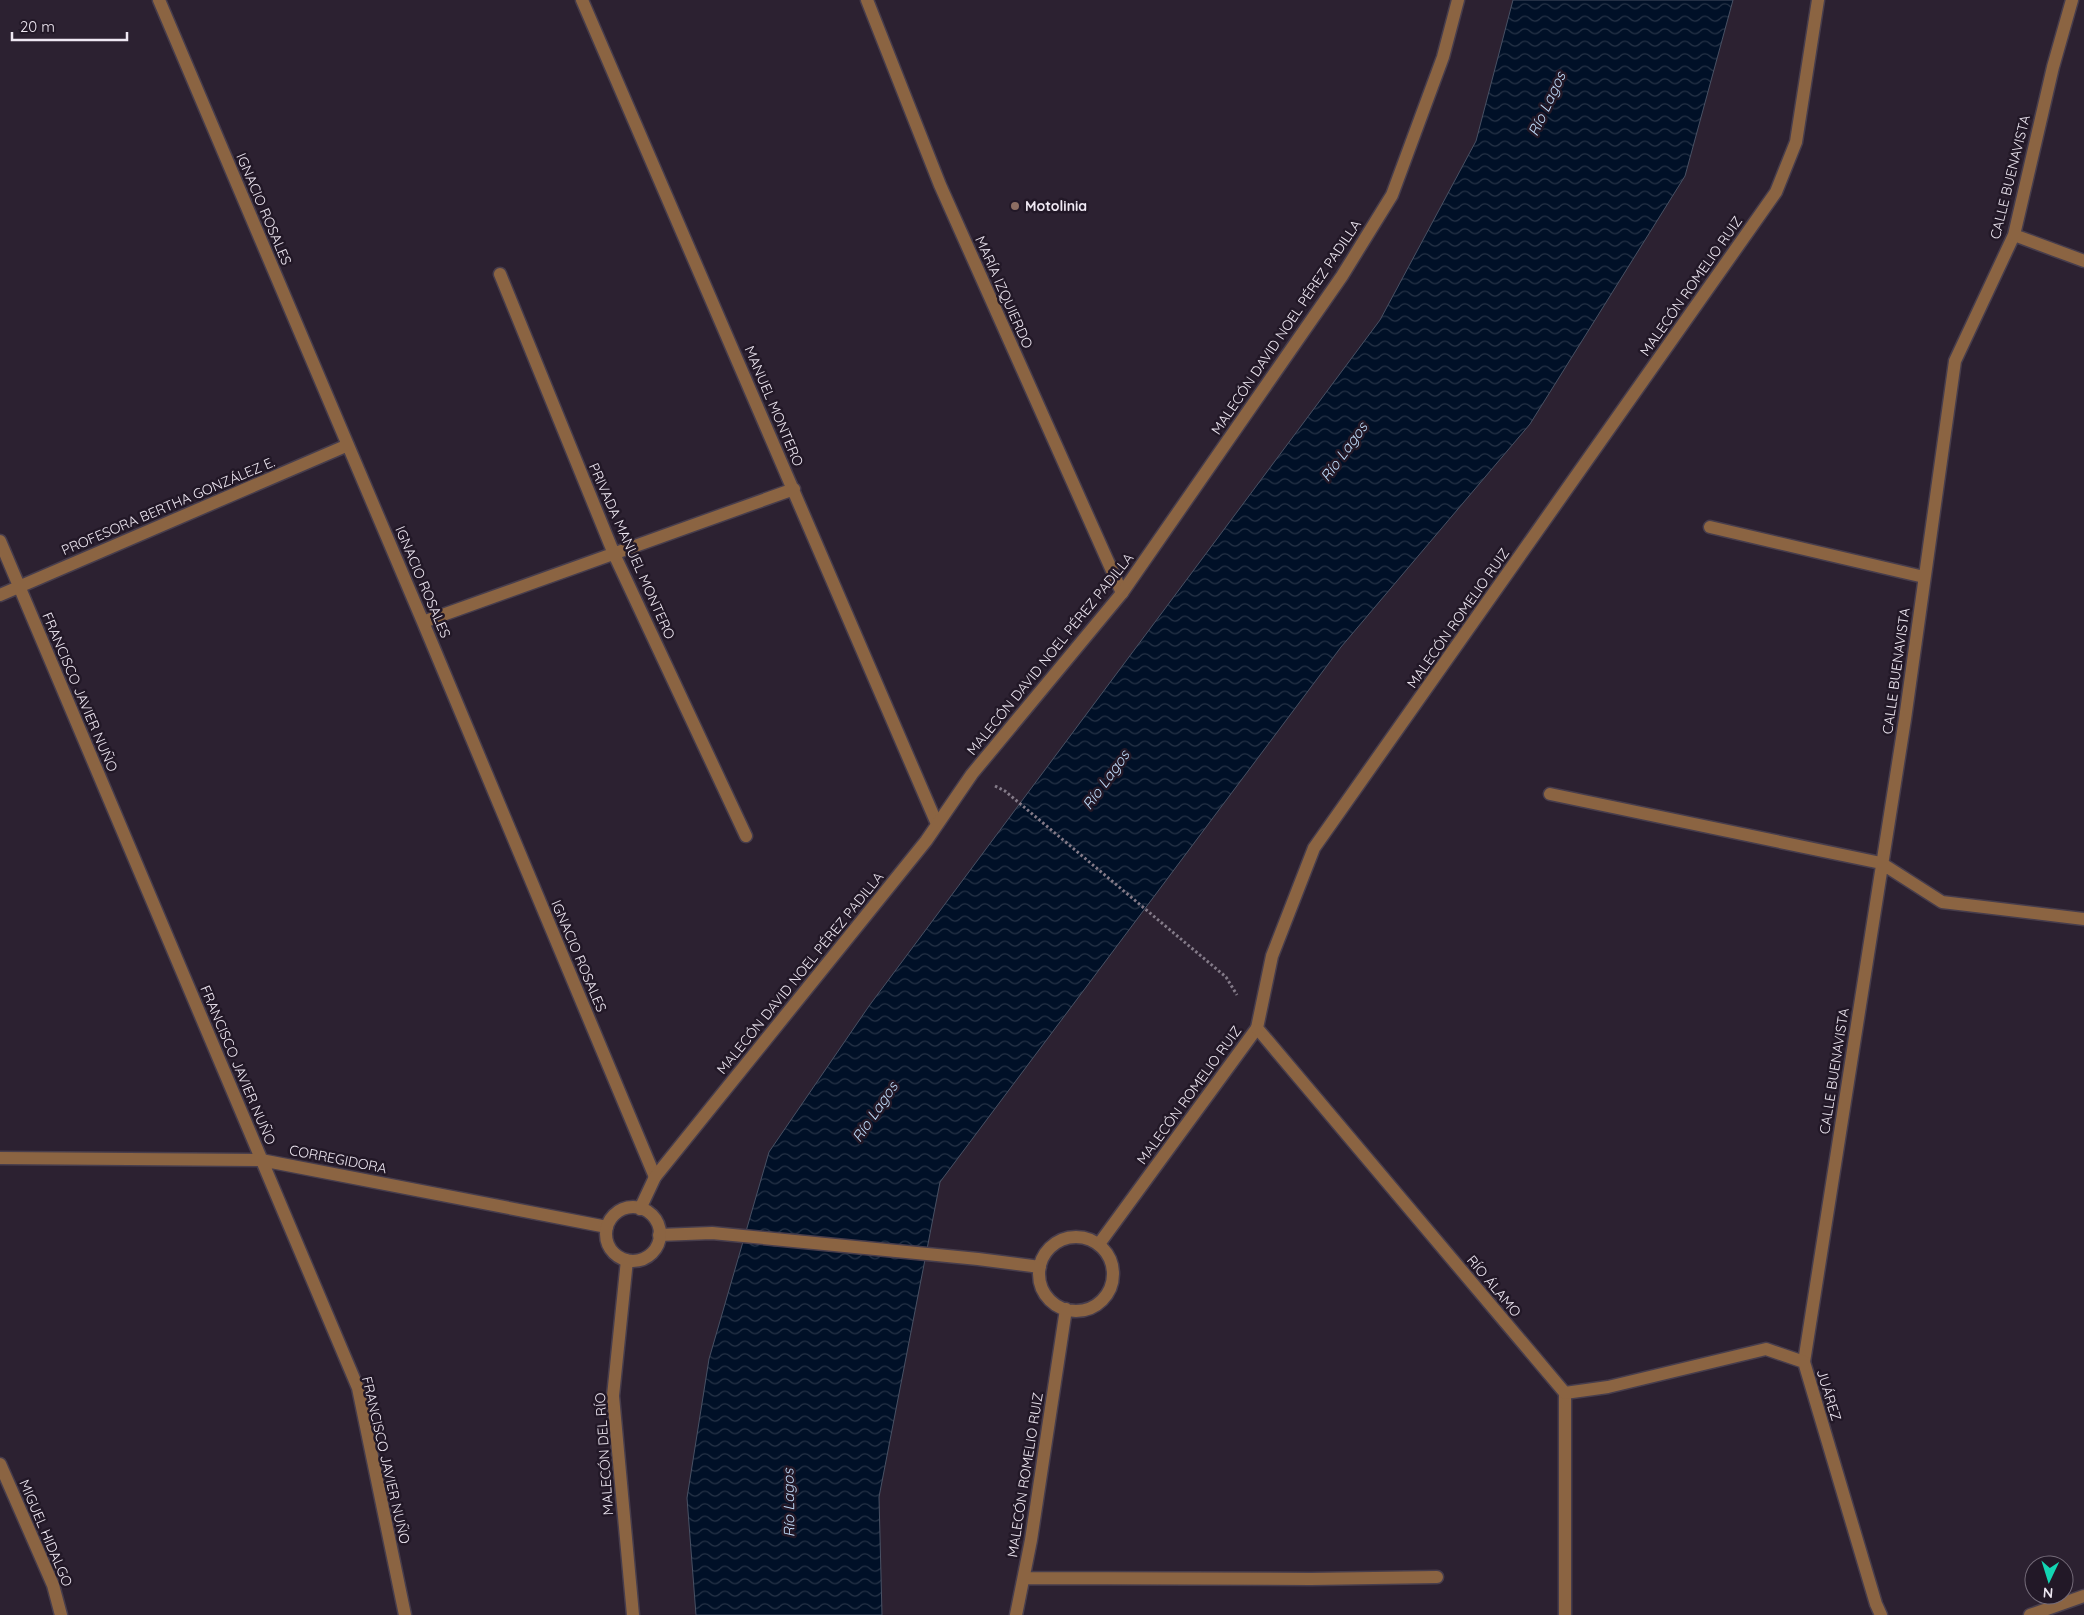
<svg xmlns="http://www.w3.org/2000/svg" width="2084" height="1615" font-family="Quicksand,sans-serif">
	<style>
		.water { fill: url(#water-waves); stroke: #485164 }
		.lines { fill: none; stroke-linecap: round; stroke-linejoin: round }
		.minor-casing { stroke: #473d4c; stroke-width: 15 }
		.tertiary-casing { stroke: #473d4c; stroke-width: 15 }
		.path { stroke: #847b89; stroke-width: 3; stroke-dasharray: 2.5 2.5; stroke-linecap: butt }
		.minor { stroke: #8b6442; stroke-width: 12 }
		.tertiary { stroke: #8b6442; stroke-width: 12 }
		.education-dot { fill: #8d6e63; stroke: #221827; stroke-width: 2 }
		.labels { text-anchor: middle; stroke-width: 5; stroke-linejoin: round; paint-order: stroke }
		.street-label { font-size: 14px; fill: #efe8f3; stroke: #221827 }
		.poi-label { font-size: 14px; font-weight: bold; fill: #efe8f3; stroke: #221827; text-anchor: start }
		.water-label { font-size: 15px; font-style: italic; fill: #bfdaf8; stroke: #221827 }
	</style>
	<defs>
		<pattern id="water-waves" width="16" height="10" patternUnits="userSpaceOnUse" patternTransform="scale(1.25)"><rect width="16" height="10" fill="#001027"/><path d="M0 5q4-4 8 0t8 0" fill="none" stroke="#263347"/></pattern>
	</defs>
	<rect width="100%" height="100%" fill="#2c2131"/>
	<path class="water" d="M1513,0H1733L1685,176L1530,424L1341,647L940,1182L879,1497L882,1615H696L687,1498L709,1359L769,1152L869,1006L1380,320L1476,141Z"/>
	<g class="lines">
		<g class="minor-casing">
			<path id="minor" d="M159,0L423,622L655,1177
				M582,0L937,824
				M867,0L940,185L1122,593
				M2014,235L2084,261
				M500,274L614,554L746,836
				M1710,527L1924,577
				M0,541L358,1388L405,1615
				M0,595L348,445
				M423,622L794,489
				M1550,794L1881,863L1942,902L2084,919
				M0,1158L261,1160L607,1227
				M659,1235L712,1233L978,1259L1040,1267
				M1039 1274a37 37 0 1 1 74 0a37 37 0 1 1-74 0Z
				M1099,1244L1257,1028
				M1804,1362L1905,719L1955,361L2014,235L2053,67L2072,0
				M1565,1393V1615
				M0,1464L53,1585L61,1615
				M1024,1578L1311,1579L1437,1577
				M1016,1615L1031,1540L1066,1309
				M2030,1615L2084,1596"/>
		</g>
		<g class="tertiary-casing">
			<path id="tertiary" d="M1818,0L1796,142L1776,192L1314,848L1272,956L1257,1028L1565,1393L1608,1387L1766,1349L1804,1362L1876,1604L1881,1615
				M606 1234a27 27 0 1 1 54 0a27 27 0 1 1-54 0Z
				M640,1209L655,1177L926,841L972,774L1122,593L1342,276L1392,195L1443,57L1458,0
				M627,1260L613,1396L633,1615"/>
		</g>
		<path class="path" d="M995,786L1005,791L1226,977L1237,995"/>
		<use href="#minor" class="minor"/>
		<use href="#tertiary" class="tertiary"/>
	</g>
	<circle class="education-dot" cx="1015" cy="206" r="5"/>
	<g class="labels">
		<g class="street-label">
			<text transform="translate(2010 177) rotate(-76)" y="5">CALLE BUENAVISTA</text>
			<text transform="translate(264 209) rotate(67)" y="5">IGNACIO ROSALES</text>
			<text transform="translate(1691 286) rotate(-55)" y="5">MALECÓN ROMELIO RUIZ</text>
			<text transform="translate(1004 292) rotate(66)" y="5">MARÍA IZQUIERDO</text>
			<text transform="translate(1286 327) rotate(-56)" y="5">MALECÓN DAVID NOEL PÉREZ PADILLA</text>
			<text transform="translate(774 406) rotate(67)" y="5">MANUEL MONTERO</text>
			<text transform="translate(168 506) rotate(-23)" y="5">PROFESORA BERTHA GONZÁLEZ E.</text>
			<text transform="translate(632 551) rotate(66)" y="5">PRIVADA MANUEL MONTERO</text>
			<text transform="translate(423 582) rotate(67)" y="5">IGNACIO ROSALES</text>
			<text transform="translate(1458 618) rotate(-55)" y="5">MALECÓN ROMELIO RUIZ</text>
			<text transform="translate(1050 654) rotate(-51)" y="5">MALECÓN DAVID NOEL PÉREZ PADILLA</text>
			<text transform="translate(1896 671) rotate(-82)" y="5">CALLE BUENAVISTA</text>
			<text transform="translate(80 692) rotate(67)" y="5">FRANCISCO JAVIER NUÑO</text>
			<text transform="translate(579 956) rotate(67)" y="5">IGNACIO ROSALES</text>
			<text transform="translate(800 973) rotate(-51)" y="5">MALECÓN DAVID NOEL PÉREZ PADILLA</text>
			<text transform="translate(238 1065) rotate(67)" y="5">FRANCISCO JAVIER NUÑO</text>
			<text transform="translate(1834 1071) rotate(-81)" y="5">CALLE BUENAVISTA</text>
			<text transform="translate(1189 1095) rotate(-54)" y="5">MALECÓN ROMELIO RUIZ</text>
			<text transform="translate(338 1159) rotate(11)" y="5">CORREGIDORA</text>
			<text transform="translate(1494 1286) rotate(50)" y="5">RÍO ÁLAMO</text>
			<text transform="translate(1829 1395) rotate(73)" y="5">JUÁREZ</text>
			<text transform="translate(604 1454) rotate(-94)" y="5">MALECÓN DEL RÍO</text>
			<text transform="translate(386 1460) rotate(77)" y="5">FRANCISCO JAVIER NUÑO</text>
			<text transform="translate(1025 1475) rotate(-81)" y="5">MALECÓN ROMELIO RUIZ</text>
			<text transform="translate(46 1533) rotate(67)" y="5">MIGUEL HIDALGO</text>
		</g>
		<g class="poi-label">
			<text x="1025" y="211">Motolinia</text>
		</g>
		<g class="water-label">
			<text transform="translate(1547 104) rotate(-65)" y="5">Río Lagos</text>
			<text transform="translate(1344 452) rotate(-54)" y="5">Río Lagos</text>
			<text transform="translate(1106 780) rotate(-54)" y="5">Río Lagos</text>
			<text transform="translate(875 1112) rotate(-56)" y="5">Río Lagos</text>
			<text transform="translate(789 1503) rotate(-91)" y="5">Río Lagos</text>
		</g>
	</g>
	<g transform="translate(2049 1580) rotate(184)"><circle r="24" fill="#221827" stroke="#746b79"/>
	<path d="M0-4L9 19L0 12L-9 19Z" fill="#13d5b3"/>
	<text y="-8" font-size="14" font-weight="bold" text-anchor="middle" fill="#efe8f3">N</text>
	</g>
	<path d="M12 32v8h115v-8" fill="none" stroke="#efe8f3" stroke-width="2.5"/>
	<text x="20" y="32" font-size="15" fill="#efe8f3" stroke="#221827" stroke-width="4" paint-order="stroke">20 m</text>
</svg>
